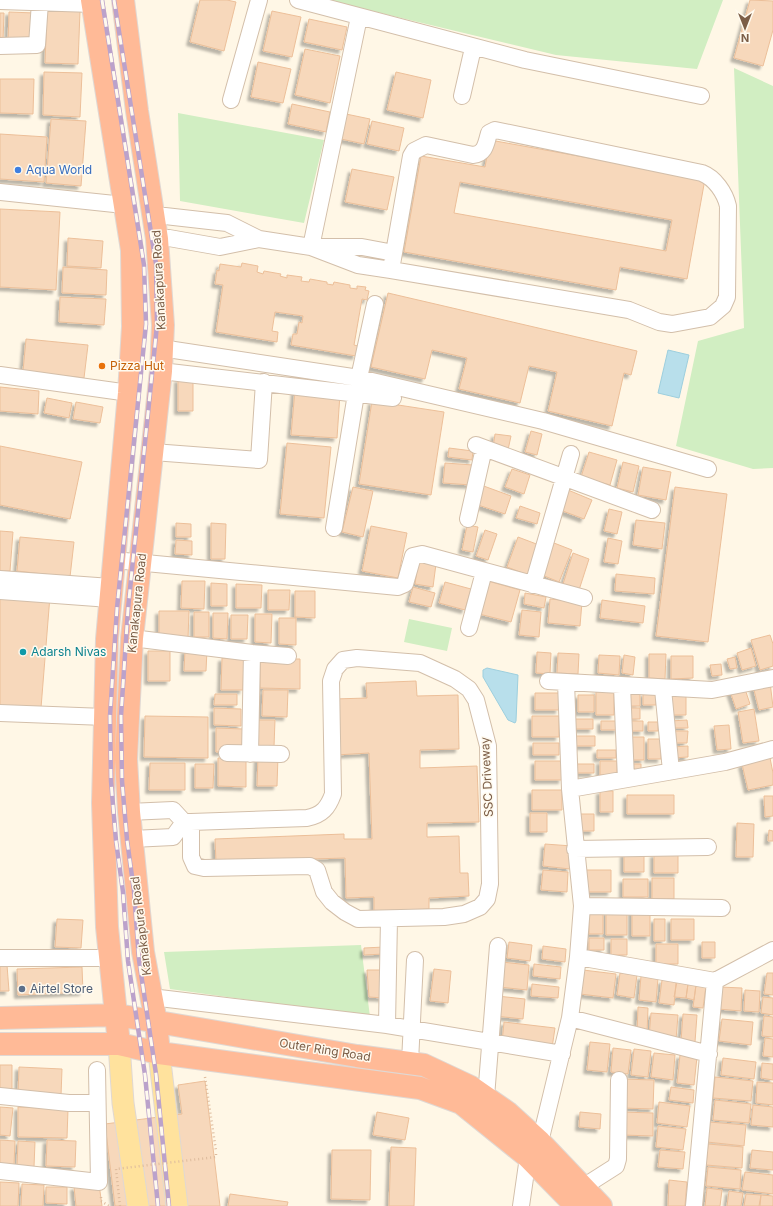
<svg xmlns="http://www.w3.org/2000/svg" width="773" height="1206" font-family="Inter,sans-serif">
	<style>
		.green { fill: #d1eec2 }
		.water { fill: #b8dfeb; stroke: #9dcfde }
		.building { fill: #f7d8bb; stroke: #ecbf99; fill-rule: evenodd; filter: url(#shadow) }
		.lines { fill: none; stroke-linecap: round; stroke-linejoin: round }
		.minor-casing { stroke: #d3bfaa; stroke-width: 18 }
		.major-casing { stroke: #e0d8d3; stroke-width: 23 }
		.highway-casing { stroke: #e0d8d3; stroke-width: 24 }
		.path { stroke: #ddbb9d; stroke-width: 2.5; stroke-dasharray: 1 3; stroke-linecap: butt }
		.minor { stroke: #fff; stroke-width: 16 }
		.major { stroke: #ffe29d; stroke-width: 21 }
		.highway { stroke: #ffba97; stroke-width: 22 }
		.rail-casing { stroke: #bba2cb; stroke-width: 4.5 }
		.rail { stroke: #fffaef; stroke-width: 3; stroke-dasharray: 9; stroke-linecap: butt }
		.path-bridge { stroke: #ddbb9d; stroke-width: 2.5; stroke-dasharray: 1 3; stroke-linecap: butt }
		.shop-dot { fill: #3f7fe0; stroke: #fffaef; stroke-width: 1.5 }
		.food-dot { fill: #e8710a; stroke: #fffaef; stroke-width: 1.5 }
		.culture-dot { fill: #0f9aa8; stroke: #fffaef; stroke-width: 1.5 }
		.service-dot { fill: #5c6f8a; stroke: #fffaef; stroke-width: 1.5 }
		.labels { text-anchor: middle; stroke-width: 3; stroke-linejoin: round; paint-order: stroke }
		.shop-label { font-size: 12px; fill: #366cbe; stroke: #fffaef; text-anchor: start }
		.street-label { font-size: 12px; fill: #7c5e47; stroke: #fffaef }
		.food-label { font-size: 12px; fill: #c56008; stroke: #fffaef; text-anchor: start }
		.culture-label { font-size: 12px; fill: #0d838f; stroke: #fffaef; text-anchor: start }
		.service-label { font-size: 12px; fill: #4e5e75; stroke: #fffaef; text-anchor: start }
	</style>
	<defs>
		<filter id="shadow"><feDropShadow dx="-3.5" dy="3.5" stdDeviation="1" flood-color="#0004"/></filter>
	</defs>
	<rect width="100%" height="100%" fill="#fff7e6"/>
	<path class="green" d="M326,0H723L697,69L556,55Z
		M734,68L773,86V468L753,469L676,446L698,341L744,328Z
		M178,113L324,140L304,223L180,201Z
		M409,619L452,628L447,651L404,642Z
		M361,945L370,1017L170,989L164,952Z"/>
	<path class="water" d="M668,350L689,355L679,398L658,393Z
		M487,668L518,675L516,721L515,723L508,720L483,677V670Z"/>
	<path class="building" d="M200,0H227L236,2L224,51L190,42Z
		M750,0L773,1V30L763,66L734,58Z
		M47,9L80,11L78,64L45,63Z
		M272,11L301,17L292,57L263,51Z
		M9,12L35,13L34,43L8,42Z
		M0,13H4L3,41H0Z
		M309,19L347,27L342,50L304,42Z
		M305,49L340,56L330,103L295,95Z
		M258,62L291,69L283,103L251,97Z
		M44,72L82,73L80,117L43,115Z
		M396,72L431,80L423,118L387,110Z
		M0,79H34L33,114L0,113Z
		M292,104L330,112L326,132L288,124Z
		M346,114L370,119L364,144L341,139Z
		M51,119L86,121L81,186L46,183Z
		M372,121L404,128L399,151L367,144Z
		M0,134L47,137L44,182L0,179Z
		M490,140L705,179L687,279L620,267L616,290L404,252L421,156L485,167ZM460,182L672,220L666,251L454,213Z
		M352,169L394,177L387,210L345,202Z
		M0,209L60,212L56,290L0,287Z
		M68,238L103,241L101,268L67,266Z
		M242,263L258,266L257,272L263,274L264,271L281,274L280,276L287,278V275L302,277L301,281L309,282L310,279L327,282V284L333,285L334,282L350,285V288L357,289V286L366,287L365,290L369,291L367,300L362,299L354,345L358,346L356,356L291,345L293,334H297L299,322L302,323L303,316L275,312L272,331L278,332L277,342L216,332L223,285L215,284L217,270L219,271L220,264L241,267Z
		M63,267L107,270L106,295L62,293Z
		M388,293L637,351L631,375L624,373L612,426L548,411L557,372L529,366L520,403L459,389L467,358L432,350L425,379L371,367Z
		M60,297L106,299L104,325L59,322Z
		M26,339L88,345L84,378L23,371Z
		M178,379L193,380V411H178Z
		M0,387L39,391L38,414L0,411Z
		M295,390L340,394L337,438L291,435Z
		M47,398L72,403L69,418L44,413Z
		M372,401L444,412L431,495L359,484Z
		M76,402L103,407L100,423L73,419Z
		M531,431L542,434L537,455L525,452Z
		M495,434L511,436L508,450L493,448Z
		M287,443L331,447L324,518L280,514Z
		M0,446L82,462L70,519L0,505Z
		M449,448L473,451L472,460L448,457Z
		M589,452L617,460L610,485L581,477Z
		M623,462L639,466L633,492L617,488Z
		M445,463L473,465L471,485L443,483Z
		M643,467L671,472L666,500L638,495Z
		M512,469L530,475L524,494L505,487Z
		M481,485L511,496L505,514L475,504Z
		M353,487L373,491L363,537L342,532Z
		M675,487L727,494L708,642L656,636Z
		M568,490L592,500L584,519L560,510Z
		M520,506L540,513L537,524L516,518Z
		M609,509L622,512L617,534L604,531Z
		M636,520L665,523L662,549L633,545Z
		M176,523L191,524V537H176Z
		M211,523L226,524L225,559H211Z
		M467,525L478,527L473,552L462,550Z
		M371,526L407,533L398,578L362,571Z
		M485,530L497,534L488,560L476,556Z
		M0,531L13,532L10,571H0Z
		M20,537L74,542L70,577L17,571Z
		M518,537L539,545L528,575L507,567Z
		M608,538L622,541L618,564L604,562Z
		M176,540L192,541V555L175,554Z
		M554,543L572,550L559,582L542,575Z
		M573,553L589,559L579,590L563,584Z
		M418,562L436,564L433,587L415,584Z
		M616,574L655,578L654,594L615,591Z
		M182,581H205L204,609L181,608Z
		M488,581L520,590L511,622L479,614Z
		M445,582L471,589L465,610L439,603Z
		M211,583L227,584V606H211Z
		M236,584L262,585L261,608H236Z
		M413,587L435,593L431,607L409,602Z
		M268,590H290L289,610H268Z
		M295,591H315V618L295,617Z
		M525,593L546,597L544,608L524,604Z
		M0,594L50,596L41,708L0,707Z
		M550,599L582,602L580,626L548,623Z
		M602,600L645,606L643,623L600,618Z
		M522,610L541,612L539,637L519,635Z
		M159,611H189L188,639L159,638Z
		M194,612H209V637H194Z
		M213,613H228L227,639L213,638Z
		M255,614H272L271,643L255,642Z
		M231,615H248L247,639H231Z
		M279,618H296V645L279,644Z
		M770,635L773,644V666L760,670L751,640Z
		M751,648L756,666L742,670L737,653Z
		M185,650H207L206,671H184Z
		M148,651H170V681H148Z
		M537,652L551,653L550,674L536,673Z
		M558,653L579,654L578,674L557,673Z
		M649,654H666L665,679L649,678Z
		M599,655L620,656L619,675L598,673Z
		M624,655L635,657L633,675L622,673Z
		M671,656H693V678L671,679Z
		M735,657L737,668L730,669L727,659Z
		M222,658H244L243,690H221Z
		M260,659H300V689L260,688Z
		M721,664L722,675L712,676L710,665Z
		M416,681L417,696L458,695L459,749L420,750V768L477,766L479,822L427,823V837L459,836L460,873H468L469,896L429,898V909L374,911V897L346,898L345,858L216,862L215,839L344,834V839H372L369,753L336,755L334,699L367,698L366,683Z
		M770,682L773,707L759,710L753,686Z
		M744,686L750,704L736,709L730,691Z
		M263,690H288L287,717L262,716Z
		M596,691H614V715H596Z
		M535,693H559V710H535Z
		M643,693H656V705H643Z
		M215,694H237V705H214Z
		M629,694H640V706H629Z
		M578,695H594V712H578Z
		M670,695H686V715H670Z
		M214,708L241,709V726L214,725Z
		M624,708H640V719H624Z
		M754,709L759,741L743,743L738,712Z
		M145,716L208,717V758L144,757Z
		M532,716H559V737H532Z
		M570,719H593V729H570Z
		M257,720H275L274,747L257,746Z
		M687,720L688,728H670V721Z
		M601,721H618V730H601Z
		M628,721H643V731H628Z
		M648,722H658V731H648Z
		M729,725L731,749L717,750L714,726Z
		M216,728L244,729L243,752H216Z
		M668,731H688L687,743H668Z
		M575,736H595V746H575Z
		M632,737H644V760H632Z
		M648,739H661V759H648Z
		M533,743H559V755H533Z
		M688,746V757L672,758L671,747Z
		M597,750H616V758H597Z
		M258,756H278L277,786H257Z
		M218,758H246V787L218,786Z
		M770,758L773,773V785L748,790L742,764Z
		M535,761H562V780H535Z
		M600,761H617V775H600Z
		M150,763H185V790H149Z
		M195,764H214L213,788H195Z
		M575,764H594V773H575Z
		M630,764H641V775H630Z
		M532,790H562V810H532Z
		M600,791H613V812H600Z
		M627,795H674V814H627Z
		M764,796H773V816L765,817Z
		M530,813H547V832H530Z
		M575,814H594V831H575Z
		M737,823L754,824L753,857H736Z
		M769,830L773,831V841H768Z
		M545,844L572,846L570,869L543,866Z
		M624,853H644V872H624Z
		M654,854H678V873H654Z
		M543,870L568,872L567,892L541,890Z
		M581,870H611V892H581Z
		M652,878H674V899H652Z
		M623,879H648V897H623Z
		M632,910H650V936H632Z
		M606,911H627V935H606Z
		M589,912H603V934H589Z
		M57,919L83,920L81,948L55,947Z
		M654,919H665V941H654Z
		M671,919H694V940H671Z
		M589,938H604V950H589Z
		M611,939H627V955H611Z
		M509,942L532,945L530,961L507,958Z
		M702,942H715V958H702Z
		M656,944H678V964H656Z
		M543,946L566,949L565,962L542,959Z
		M384,947V954L364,955V948Z
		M502,962L529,965L527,990L499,987Z
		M534,964L561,967L560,979L533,976Z
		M7,965L9,991H0V966Z
		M82,967L83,992L18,995L17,969Z
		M434,969L451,971L448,1003L430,1001Z
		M367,970H383V998L369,997Z
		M583,970L616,974L613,998L580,994Z
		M620,973L637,975L634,998L617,995Z
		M767,973H773V995L764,994Z
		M641,976L658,978L656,1002L639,1000Z
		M662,980L676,982L674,1005L659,1003Z
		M677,982L688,984L686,998L674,997Z
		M532,984L559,987L558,998L531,996Z
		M688,984L696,985L694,1000L686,998Z
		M696,985L706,986L703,1008L693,1007Z
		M720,987L742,988L741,1011L718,1009Z
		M745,990L760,991L759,1012L744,1011Z
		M497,996L525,999L523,1019L495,1016Z
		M763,997L773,998V1015L761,1013Z
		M638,1007L648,1008L647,1033H637Z
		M651,1013L678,1015L676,1040L649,1037Z
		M683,1014L697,1015L695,1042L681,1041Z
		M764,1016L773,1017V1037L762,1036Z
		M722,1019L753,1022L751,1045L719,1041Z
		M504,1022L555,1028L552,1048L502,1043Z
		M765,1038L773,1039V1057L763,1056Z
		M590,1042L610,1044L607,1072L587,1070Z
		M613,1048L631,1050L628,1074L611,1072Z
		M634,1049L651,1051L648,1077L631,1075Z
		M654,1053L675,1055L673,1080L651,1077Z
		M680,1055L697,1057L694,1085L677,1083Z
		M723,1058L756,1062L754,1079L721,1075Z
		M762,1063L773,1064V1080L761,1078Z
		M0,1065H12V1093H0Z
		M19,1067L62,1069L61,1096L18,1094Z
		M715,1077L753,1081L751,1101L713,1098Z
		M623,1079L654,1080L653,1109L623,1108Z
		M205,1081L220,1206H115L105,1124L182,1114L178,1085Z
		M757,1082L773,1083V1105L756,1103Z
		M671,1087L694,1090L693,1103L669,1100Z
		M715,1100L751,1104L749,1123L713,1120Z
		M659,1102L690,1106L687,1127L657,1123Z
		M753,1105L773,1107V1127L751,1125Z
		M0,1107L13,1108L10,1136L0,1135Z
		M18,1107L68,1109L67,1138L18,1137Z
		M377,1112L409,1118L405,1140L373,1135Z
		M580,1112L601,1114L600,1129L579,1127Z
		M622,1112L653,1113V1136L622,1135Z
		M709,1122L746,1125L744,1146L707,1142Z
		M658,1126L686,1129L683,1150L656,1147Z
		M0,1140L15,1141L14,1165H0Z
		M47,1140L76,1141L75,1167L46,1166Z
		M18,1141L35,1142L34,1167L17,1166Z
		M708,1144L743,1147L742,1168L706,1165Z
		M391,1147L416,1148L414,1206H389Z
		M332,1150H371L370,1200L331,1199Z
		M660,1150L685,1152L683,1169L658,1167Z
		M752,1150L773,1152V1170L750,1168Z
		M708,1167L741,1170L740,1189L706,1186Z
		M745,1172L773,1175V1194L742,1190Z
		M669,1180L687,1182L685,1206H668Z
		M0,1182L19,1183L18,1206H0Z
		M22,1184L44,1185L43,1206H21Z
		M99,1184L102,1206H76L74,1187Z
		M46,1187H67V1204L46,1203Z
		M707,1188L722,1190L720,1206H705Z
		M729,1191L743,1193L741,1206H727Z
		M230,1194L288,1202L287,1206H228Z
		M746,1194L761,1195L759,1206H744Z
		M761,1195L773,1196V1206H760Z"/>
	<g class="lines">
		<g class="minor-casing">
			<path id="minor" d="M298,0L525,60L701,96
				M0,1L93,4
				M359,17L311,247H362L394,253
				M0,46L37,45L40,2
				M462,96L473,48
				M231,100L259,0
				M0,192L124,205
				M154,216H165L227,223L259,239L220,247L169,238L157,239
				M259,239L311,247L358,265L391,270L411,156L414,151L426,145L473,155C485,154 486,144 489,133L495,130L702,173C715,178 725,193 728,206L727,297L723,306L710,317L672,324L659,322L629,310L391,270
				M161,348L359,378L543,421L708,469
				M161,371L393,398
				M0,375L129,393
				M359,378L375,304
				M476,445L652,510
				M153,452L259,460L264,382
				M468,519L484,448
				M334,528L356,394
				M114,560L398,587L405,584L413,556L422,554L584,598
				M0,579L111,587
				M533,585L571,454
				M0,591L110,599
				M469,628L484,572
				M132,638L252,653L288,656
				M548,681L712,690L773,678
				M622,686L626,779
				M663,689L671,771
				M0,713L105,717
				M227,753L281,754
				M250,754L252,653
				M570,789L725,762L773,749
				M129,812L173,810L184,822L173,837L132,839
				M184,822H191L307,818C322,815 328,808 333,794L331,681L335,669L343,660L357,658L420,663L455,679L469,689L476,700L488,746L490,884L487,899L480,907L464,914L444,917L358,919L345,912L332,902L324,892L317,870L310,866L204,868L195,866L191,857V822
				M575,849L708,847
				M582,906L722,908
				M578,957L715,981L773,950
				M0,958H110
				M151,997L387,1025L562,1054
				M570,1018L709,1054
				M387,1025L389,919
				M410,1062L415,960
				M0,1096L69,1103H97
				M486,1097L498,946
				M540,1142L570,1018L578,957L582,906L570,789L566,682
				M0,1171L99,1182L97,1070
				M583,1187L616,1166L618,1159L619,1080
				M521,1206L528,1157
				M694,1206L715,981"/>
		</g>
		<g class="major-casing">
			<path id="major" d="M119,1044L123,1103L138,1206
				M159,1053L177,1206"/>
		</g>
		<g class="highway-casing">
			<path id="highway" d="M92,0L132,250L133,327L129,393L107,639L103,803L107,927L119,1044
				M123,0L137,111L157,239L163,325L161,371L132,638L126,759L129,812L143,952L156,1022L159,1053
				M0,1018L117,1015L357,1056L424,1065L471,1087L507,1112L540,1142L601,1206
				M0,1044H119L159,1053L420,1088L461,1103L528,1157L576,1206"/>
		</g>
		<path class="path" d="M205,1077L216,1151
			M101,1197V1201L109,1206"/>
		<use href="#minor" class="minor"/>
		<use href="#major" class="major"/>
		<use href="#highway" class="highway"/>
		<g class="rail-casing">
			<path id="rail" d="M102,0L144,265L146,324L117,608L110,716L111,781L116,841L123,892L128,961L145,1075L158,1206
				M114,0L156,264L157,325L128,609L121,716L122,781L127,840L134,891L139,960L156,1074L169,1206"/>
		</g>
		<use href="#rail" class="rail"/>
		<path class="path-bridge" d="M120,1206L116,1169L216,1157V1151"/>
	</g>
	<circle class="shop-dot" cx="18" cy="170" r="4"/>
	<circle class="food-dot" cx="102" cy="366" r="4"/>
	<circle class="culture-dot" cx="23" cy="652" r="4"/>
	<circle class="service-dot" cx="22" cy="989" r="4"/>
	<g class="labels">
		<g class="shop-label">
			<text x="26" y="174">Aqua World</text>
		</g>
		<g class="street-label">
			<text transform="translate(159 280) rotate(-93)" y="4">Kanakapura Road</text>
			<text transform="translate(137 603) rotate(-84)" y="4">Kanakapura Road</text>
			<text transform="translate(487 777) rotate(-93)" y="4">SSC Driveway</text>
			<text transform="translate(141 926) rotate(-97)" y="4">Kanakapura Road</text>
			<text transform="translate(325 1050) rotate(9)" y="4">Outer Ring Road</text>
		</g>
		<g class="food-label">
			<text x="110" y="370">Pizza Hut</text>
		</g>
		<g class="culture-label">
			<text x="31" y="656">Adarsh Nivas</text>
		</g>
		<g class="service-label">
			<text x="30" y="993">Airtel Store</text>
		</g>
	</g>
	<g transform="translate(745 28) rotate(180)" stroke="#fffaef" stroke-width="3" paint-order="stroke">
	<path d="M0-3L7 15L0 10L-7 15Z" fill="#7c5e47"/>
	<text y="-6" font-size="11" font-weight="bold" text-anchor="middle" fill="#7c5e47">N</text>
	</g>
</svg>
